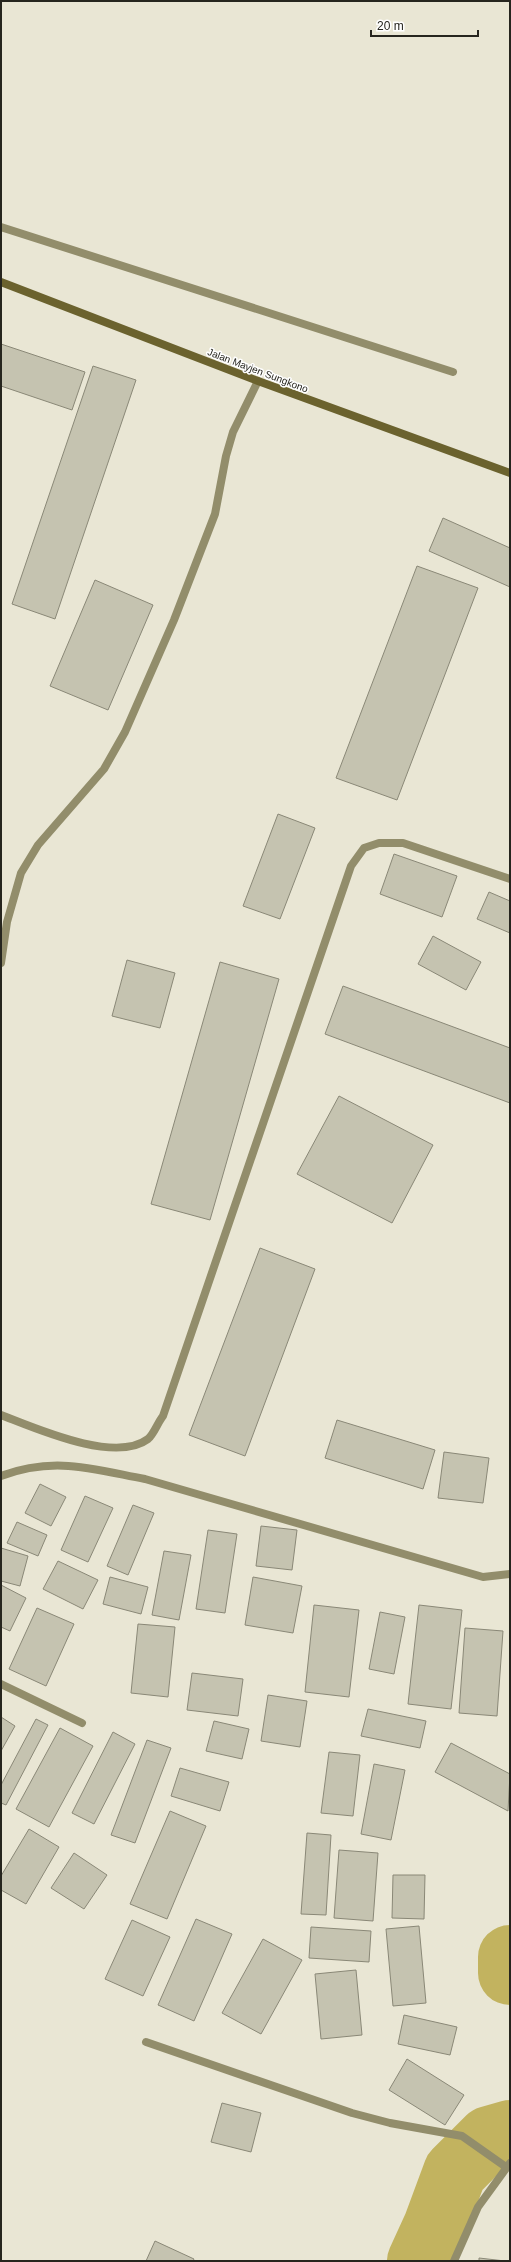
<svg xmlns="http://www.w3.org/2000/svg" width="511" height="2262" font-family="Arial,sans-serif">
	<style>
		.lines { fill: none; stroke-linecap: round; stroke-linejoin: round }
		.river { stroke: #c2b35f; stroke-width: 64 }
		.building { fill: #c5c3b0; stroke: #8a8877 }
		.minor { stroke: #928d6b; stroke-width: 8 }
		.secondary { stroke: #6b622e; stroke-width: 8 }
		.labels { text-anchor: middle; stroke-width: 3; stroke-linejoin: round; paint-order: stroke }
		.street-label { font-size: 10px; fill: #26251e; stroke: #fff }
	</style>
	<rect width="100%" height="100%" fill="#e9e6d4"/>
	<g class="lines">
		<path class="river" d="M510,1957V1973
			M419,2261L435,2226L455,2172L489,2138L510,2132"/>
	</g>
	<path class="building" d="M1,344L85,372L72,410L1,386Z
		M93,366L136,380L55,619L12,604Z
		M443,518L510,548V587L429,551Z
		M417,566L478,588L397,800L336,778Z
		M95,580L153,605L108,710L50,686Z
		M278,814L315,828L280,919L243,906Z
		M394,854L457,876L442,917L380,894Z
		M489,892L510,901V933L477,919Z
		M433,936L481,962L466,990L418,964Z
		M127,960L175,973L160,1028L112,1016Z
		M220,962L279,979L210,1220L151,1204Z
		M343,986L510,1048V1103L325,1034Z
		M339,1096L433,1145L392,1223L297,1174Z
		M260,1248L315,1269L245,1456L189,1435Z
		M337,1420L435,1450L423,1489L325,1458Z
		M444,1452L489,1458L483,1503L438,1498Z
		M40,1484L66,1497L51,1526L25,1513Z
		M85,1496L113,1508L88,1562L61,1550Z
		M133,1505L154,1513L128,1575L107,1566Z
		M17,1522L47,1535L38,1556L7,1543Z
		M261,1526L297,1530L292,1570L256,1566Z
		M208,1530L237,1534L225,1613L196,1609Z
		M1,1548L28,1556L20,1586L1,1581Z
		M164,1551L191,1555L179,1620L152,1615Z
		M58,1561L98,1580L83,1609L43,1589Z
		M110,1577L148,1587L141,1614L103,1604Z
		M253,1577L302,1586L293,1633L245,1625Z
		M1,1585L26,1598L10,1631L1,1627Z
		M314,1605L359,1610L349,1697L305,1692Z
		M419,1605L462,1610L451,1709L408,1704Z
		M37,1608L74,1624L46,1686L9,1669Z
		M380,1612L405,1617L394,1674L369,1669Z
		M138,1624L175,1627L168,1697L131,1693Z
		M465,1628L503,1631L497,1716L459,1713Z
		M192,1673L243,1679L238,1716L187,1710Z
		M268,1695L307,1701L300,1747L261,1741Z
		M368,1709L426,1721L420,1748L361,1736Z
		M1,1717L15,1726L1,1751Z
		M36,1719L48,1725L6,1805L1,1803V1785Z
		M214,1721L249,1729L242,1759L206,1751Z
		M60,1728L93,1746L49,1827L16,1809Z
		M113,1732L135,1744L94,1824L72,1813Z
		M147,1740L171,1748L135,1843L111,1835Z
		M451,1743L510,1774L508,1811L435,1772Z
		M329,1752L360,1755L353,1816L321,1813Z
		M374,1764L405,1770L391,1840L361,1834Z
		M180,1768L229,1782L220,1811L171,1796Z
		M170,1811L206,1826L167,1919L130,1904Z
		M29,1829L59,1847L26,1904L1,1890V1876Z
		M307,1833L331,1835L326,1915L301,1914Z
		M339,1850L378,1853L373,1921L334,1918Z
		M74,1853L107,1875L84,1909L51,1888Z
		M393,1875H425L424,1919L392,1918Z
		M196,1919L232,1934L194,2021L158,2005Z
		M132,1920L170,1937L143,1996L105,1979Z
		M419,1926L426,2003L393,2006L386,1929Z
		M311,1927L371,1931L369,1962L309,1958Z
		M263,1939L302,1960L261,2034L222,2013Z
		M356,1970L362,2035L321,2039L315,1974Z
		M404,2015L457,2027L450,2055L398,2044Z
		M407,2059L464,2095L445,2125L389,2090Z
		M222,2103L261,2113L251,2152L211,2142Z
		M155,2241L194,2259L193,2261H146Z
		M479,2258L505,2261H479Z"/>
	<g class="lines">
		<path class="minor" d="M1,227L453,372
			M1,963L7,922L21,873L38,845L104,769L125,732L174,620L215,514L226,456L233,432L258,381
			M1,1415C35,1428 115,1464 148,1439C154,1434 158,1422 163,1416L351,866L364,848L379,843H403L510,879
			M1,1476C54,1456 92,1469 145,1479L483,1577L510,1574
			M1,1684L82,1723
			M146,2042L352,2113L390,2123L462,2136L506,2167
			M454,2261L478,2207L510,2163"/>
		<path class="secondary" d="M1,282L258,381L510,473"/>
	</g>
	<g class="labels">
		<g class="street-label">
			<text transform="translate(258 370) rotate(21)" y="4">Jalan Mayjen Sungkono</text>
		</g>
	</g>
	<rect width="511" height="2262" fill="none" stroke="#26251e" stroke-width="4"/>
	<path d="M371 30v6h107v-6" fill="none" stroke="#26251e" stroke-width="2"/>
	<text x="377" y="30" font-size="12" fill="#26251e" stroke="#ffffff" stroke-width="3" paint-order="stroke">20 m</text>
</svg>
